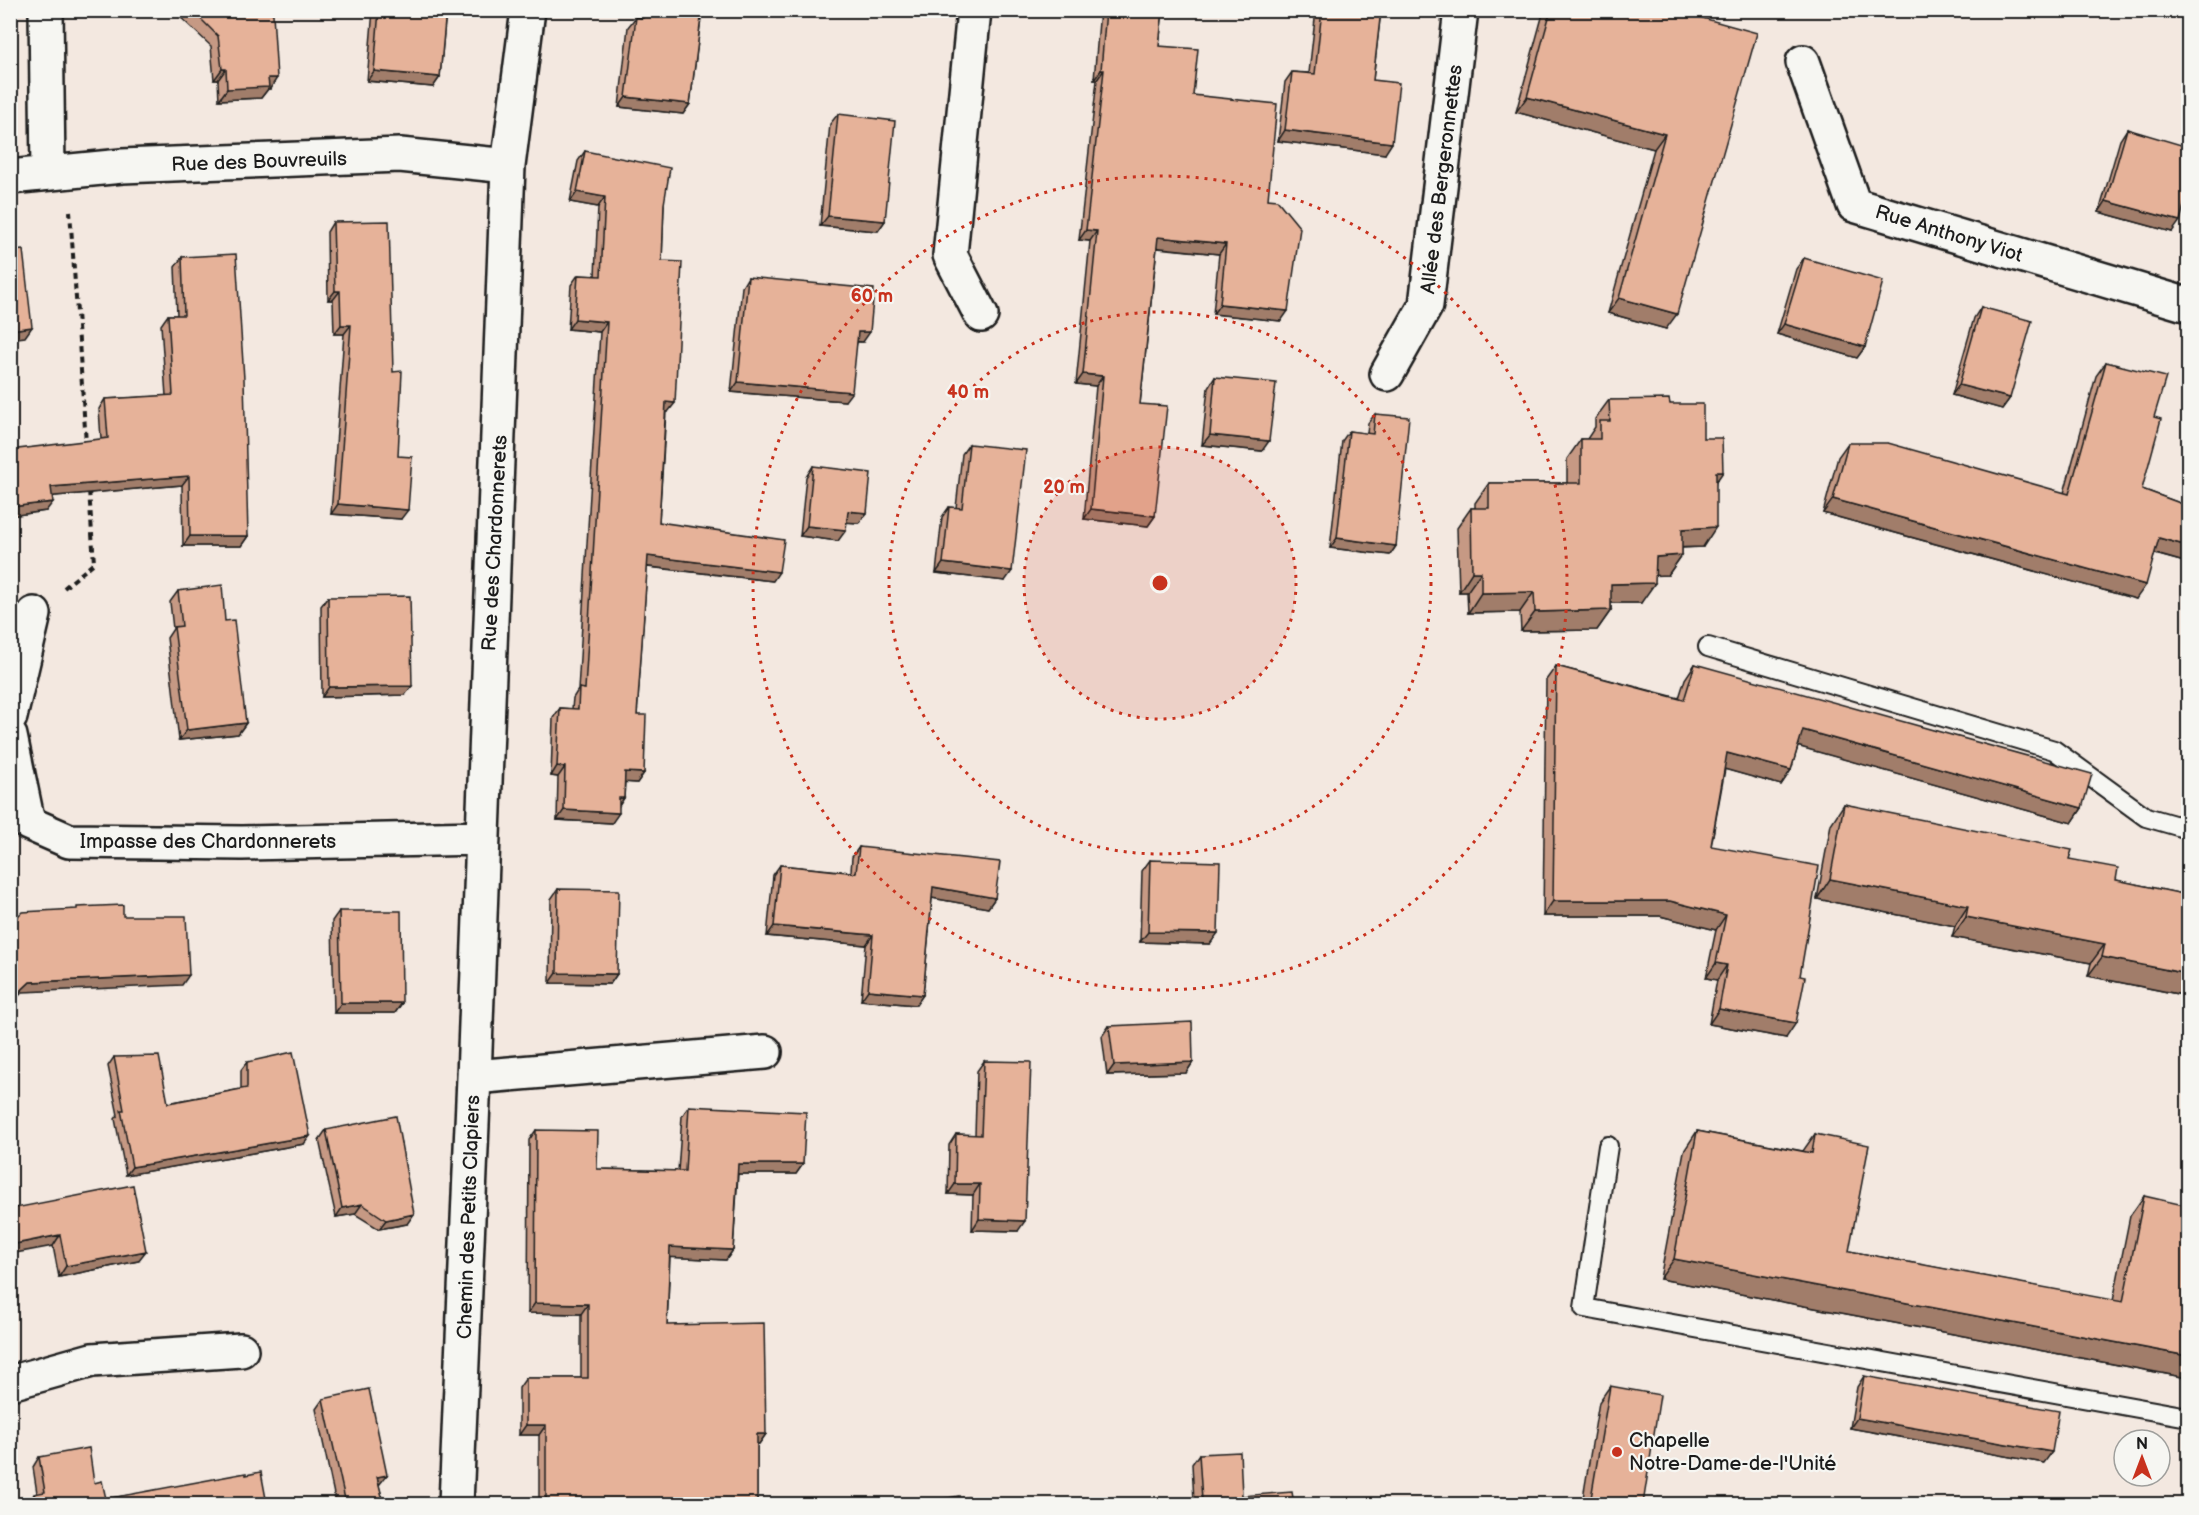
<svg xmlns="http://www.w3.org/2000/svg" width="2199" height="1515" font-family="'Balsamiq Sans',sans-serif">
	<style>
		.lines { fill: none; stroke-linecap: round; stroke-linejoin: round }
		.lane-casing { stroke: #1c1c1c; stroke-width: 22 }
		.street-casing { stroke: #1c1c1c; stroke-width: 38 }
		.path { stroke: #1c1c1c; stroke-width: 4; stroke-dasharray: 6 4.5; stroke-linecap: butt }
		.lane { stroke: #f6f6f2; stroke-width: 18 }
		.street { stroke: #f6f6f2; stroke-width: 33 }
		.wall { fill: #c69984; stroke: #1c1c1c; stroke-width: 1.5 }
		.shaded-wall { fill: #a17d6b; stroke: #1c1c1c; stroke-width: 1.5 }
		.building { fill: #e6b299; stroke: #1c1c1c; stroke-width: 1.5 }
		.ring { fill: none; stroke: #c8321e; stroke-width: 3; stroke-dasharray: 3 6 }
		.poi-dot { fill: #c8321e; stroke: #f6f6f2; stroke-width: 2 }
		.labels { text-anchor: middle; stroke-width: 4.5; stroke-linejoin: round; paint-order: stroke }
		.street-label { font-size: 20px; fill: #1c1c1c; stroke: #f6f6f2 }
		.poi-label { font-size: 20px; fill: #1c1c1c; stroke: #f6f6f2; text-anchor: start }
		.centre { fill: #c8321e; stroke: #f6f6f2; stroke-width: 3 }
		.ring-label { font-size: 18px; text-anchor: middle; font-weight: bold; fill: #c8321e; stroke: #f6f6f2; stroke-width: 4.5; stroke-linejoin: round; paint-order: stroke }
	</style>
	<rect width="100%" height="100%" fill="#f3e8e0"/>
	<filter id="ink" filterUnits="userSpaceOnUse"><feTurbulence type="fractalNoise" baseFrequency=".0167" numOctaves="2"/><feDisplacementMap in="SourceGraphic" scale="12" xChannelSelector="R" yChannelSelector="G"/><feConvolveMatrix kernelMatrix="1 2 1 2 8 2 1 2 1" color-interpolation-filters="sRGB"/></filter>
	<g filter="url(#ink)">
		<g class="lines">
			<g class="lane-casing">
				<path id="lane" d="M1708,647L2054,750L2146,817L2188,829
					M1608,1146L1584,1308L2188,1417"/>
			</g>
			<g class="street-casing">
				<path id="street" d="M46,10L48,173
					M974,10L950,255L981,315
					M1803,62L1854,205L2188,305
					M10,177L122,166L400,155L508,166
					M1387,374L1426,305L1461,10
					M10,717L34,614
					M10,736L28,823L69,841L242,843L481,838
					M474,1077L508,166L528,10
					M10,1383L92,1360L241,1350
					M456,1504L474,1077L765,1052"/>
			</g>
			<path class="path" d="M70,211L86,443
				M64,588L94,563L89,490"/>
			<use href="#lane" class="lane"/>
			<use href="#street" class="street"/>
		</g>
		<path class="wall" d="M178,10H269L270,89H268L261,98L219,100L218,80H214L211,46L176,13Z
			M373,10H446L440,77L433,87L367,81Z
			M637,10H702L690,104L683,114L619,107L628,27L636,17H637Z
			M1100,10H1163L1159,46L1193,95L1268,199L1281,321L1213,314L1219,254L1157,248L1140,404L1155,516L1148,526L1084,519L1096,386L1076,384L1090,241L1079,240L1097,80H1094Z
			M1316,10H1381L1373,80L1385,154L1278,141L1285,82L1292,72L1309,73Z
			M1544,10H1674L1666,329L1608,313L1654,149L1516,112Z
			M838,114L885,221L878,231L820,226L830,124Z
			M2127,129L2172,232L2099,212L2120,140Z
			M585,151L664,204L662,261L668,412H666L659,522L773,581L647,567L637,715L644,773L637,783L625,782L624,798L619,806L612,823L557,820L558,777L551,776L553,718L560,708L572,709L573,698L578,690L600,332L568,329L571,285L578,275L595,276L598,207L570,202L578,161Z
			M333,222L393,372L401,519L331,514L344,334H334L333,300H328L327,232Z
			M182,257L248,536L241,546H183L182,485L52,496L46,511L10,516L101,439L99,409L105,399L166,396L161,325L168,315H177L175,267Z
			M1804,258L1865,347L1857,358L1777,334L1796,269Z
			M748,277L863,342H857L845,401L731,392L742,287Z
			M1981,307L2010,398L2002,409L1952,395L1974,318Z
			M2106,362L2154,417L2142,489L2188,506V563L2155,554L2136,599L1823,513L1838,457L1848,443L2064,493L2096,376Z
			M1215,377L1262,451L1202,445L1208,388Z
			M1609,400L1670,404L1703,438L1716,482L1703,547L1682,548V555L1668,575H1655L1641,603H1611V610L1597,630L1521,631L1520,612L1468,613L1467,592H1459L1457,528L1471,508H1475V503L1489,483H1567V459L1581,439H1587L1595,427V419Z
			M1375,414L1396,546L1390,555L1330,548L1342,441L1349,431L1367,434L1368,423Z
			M969,444L1005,581L936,573L942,517L949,507L956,508L962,454Z
			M813,466L859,523L847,522L838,541L800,536L806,477Z
			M178,591L225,621L246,723L238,734L179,740L167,638L173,629L170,602Z
			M328,597L405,695L322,697L321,606Z
			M1695,664L2082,808L2072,823L1798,746L1791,770L1781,785L1725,769L1711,846L1786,1038L1709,1024L1717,980L1706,978L1716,930L1660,916H1543L1546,680L1556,666L1679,698L1685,679Z
			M1844,804L2069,859L2116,880L2188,895V996L2088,976L2091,963L1952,937L1955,926L1817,899L1831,824Z
			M859,847L995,898L988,908L932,898L923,995L916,1005L861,1000L866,945L767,936L773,875L780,865L851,872L852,857Z
			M1150,860L1210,944L1140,942L1142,871Z
			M558,889L617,974L610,984L550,983L551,899Z
			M339,911L402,1003L395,1013H334L332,921Z
			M1109,1026L1193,1062L1186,1073L1107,1075L1102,1036Z
			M114,1057L168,1103L241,1089V1070L247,1062L304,1144L126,1175L115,1119L118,1115L108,1066Z
			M984,1061L1018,1231L972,1230L973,1195L948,1194L949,1145L956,1134L975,1135L977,1071Z
			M689,1106L803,1164L796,1174H738L733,1250L726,1260L670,1257L667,1325L766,1434L759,1444H757V1504H539V1435H519V1388L526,1378H581V1314L528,1313L529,1140L536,1130L597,1169L678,1171L682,1116Z
			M326,1130L407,1224L379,1229L355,1214L336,1217L319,1140Z
			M1697,1131L1803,1151L1815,1134L1849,1251L2113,1301L2130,1216L2144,1196L2188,1378L1660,1279L1684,1151Z
			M10,1209L138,1261L59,1277L53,1246Z
			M1864,1376L2044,1463L1850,1428L1857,1387Z
			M1610,1386L1643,1504H1582L1599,1402Z
			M323,1399L379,1486L384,1504H336L316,1409Z
			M1199,1454L1242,1496L1194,1501L1192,1464Z
			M39,1457L94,1483L106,1499L246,1475L267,1504H28L34,1494L37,1493L33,1467Z"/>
		<path class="shaded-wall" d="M869,10H895L894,12Z
			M222,69H226L218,80H214Z
			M1101,70H1104L1097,80H1094Z
			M374,71L440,77L433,87L367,81Z
			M268,78H277L270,89H268L261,98L219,100L227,89Z
			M626,97L690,104L683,114L619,107Z
			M1527,97L1665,134L1654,149L1516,112Z
			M1285,130L1392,143L1385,154L1278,141Z
			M577,192L605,197L598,207L570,202Z
			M2106,201L2180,221L2172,232L2099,212Z
			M828,216L885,221L878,231L820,226Z
			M1086,230L1097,231L1090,241L1079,240Z
			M1158,237L1226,244L1219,254L1151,247Z
			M335,291H340L333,300H328Z
			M1619,298L1677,314L1666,329L1608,313Z
			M1220,304L1288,311L1281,321L1213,314Z
			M575,319L607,322L600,332L568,329Z
			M1784,324L1865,347L1857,358L1777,334Z
			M341,325H351L344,334H334Z
			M32,327L25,337L10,339V330Z
			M858,332H870L863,342L851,341Z
			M1083,374L1103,376L1096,386L1076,384Z
			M738,382L852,392L845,401L731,392Z
			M1959,385L2010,398L2002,409L1952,395Z
			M666,402L675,403L668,412L659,411Z
			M1210,435L1269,441L1262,451L1202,445Z
			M1716,472H1723L1709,492Z
			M189,476L182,485L44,497L51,487Z
			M1833,499L2146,585L2136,599L1823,513Z
			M53,502L46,511L10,516V507Z
			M338,504L408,510L401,519L331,514Z
			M1091,509L1155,516L1148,526L1084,519Z
			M848,511L867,513L859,523L840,522Z
			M807,526L846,530L838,541L800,536Z
			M1716,527L1703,547L1668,548L1682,529Z
			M190,536H248L241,546H183Z
			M1337,538L1396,546L1390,555L1330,548Z
			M2159,538L2188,546V563L2149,552Z
			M1682,555L1668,575L1642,576L1656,557Z
			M648,556L779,572L773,581L641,566Z
			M943,563L1012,571L1005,581L936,573Z
			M1472,572H1481L1467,592H1459Z
			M1655,583L1641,603H1597L1611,584Z
			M1534,592L1520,612L1468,613L1481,593Z
			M1611,610L1597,630L1521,631L1535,612Z
			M412,686L405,695L322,697L329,687Z
			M246,723L238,734L179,740L187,730Z
			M1803,730L2082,808L2072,823L1793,745Z
			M1727,753L1791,770L1781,785L1717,767Z
			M557,766L565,767L558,777L551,776Z
			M625,772L644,773L637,783L619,782Z
			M619,798H624L617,808Z
			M564,810L619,813L612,823L557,820Z
			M1830,879L1968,906L1955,926L1817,899Z
			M933,887L995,898L988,908L926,897Z
			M1553,901H1670L1726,915L1716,930L1660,916H1543Z
			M1966,917L2105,944L2091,963L1952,937Z
			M774,926L873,935L866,945L767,936Z
			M1148,932L1218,933L1210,944L1140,942Z
			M2102,957L2188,974V996L2088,976Z
			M1716,963L1727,965L1717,980L1706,978Z
			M557,973L617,974L610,984L550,983Z
			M189,975L182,985L23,992L10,1004V1001L30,982Z
			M868,990L923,995L916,1005L861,1000Z
			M341,1003H402L395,1013H334Z
			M1719,1009L1796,1023L1786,1038L1709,1024Z
			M1193,1062L1186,1073L1107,1075L1114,1065Z
			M310,1136L304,1144L126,1175L132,1167Z
			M738,1164H803L796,1174H731Z
			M955,1184H980L973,1195L948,1194Z
			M362,1204L355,1214L336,1217L342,1208Z
			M414,1214L407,1224L379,1229L386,1220Z
			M979,1219L1025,1221L1018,1231L972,1230Z
			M60,1235L53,1246L10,1254V1245Z
			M670,1247L733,1250L726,1260L663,1257Z
			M146,1251L138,1261L59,1277L66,1266Z
			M1674,1259L2188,1356V1378L1660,1279Z
			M535,1303L588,1304L581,1314L528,1313Z
			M1857,1418L2052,1452L2044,1463L1850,1428Z
			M526,1425H546L539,1435H519Z
			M757,1434H766L759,1444H750Z
			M387,1475L379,1485L377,1477Z"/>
		<path class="building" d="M192,10H269L273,14L277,78H268L269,87L227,89L226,69H222L218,36Z
			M379,10H446L440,77L374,71Z
			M643,10H702L690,104L626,97L636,17L643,18Z
			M1106,10H1163L1159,46L1198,49L1193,95L1277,104L1268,199L1277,200L1300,228L1288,311L1220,304L1226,244L1158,237L1140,404L1167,406L1155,516L1091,509L1103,376L1083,374L1097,231L1086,230L1104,70H1101Z
			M1322,10H1381L1373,80L1399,83L1392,143L1285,130L1292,72L1315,74Z
			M1551,10H1674L1757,33L1677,314L1619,298L1665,134L1527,97Z
			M838,114L895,121L885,221L828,216Z
			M2127,129L2188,147V190L2180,221L2106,201Z
			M585,151L670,168L664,204L662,261L682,262L675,403L666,402L659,522L784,540L779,572L648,556L637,715H646L644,773L625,772L624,798H619V813L564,810L565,767L557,766L560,708L578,709L579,688L585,689L607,322L575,319L578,275L601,276L605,197L577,192Z
			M389,221L393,372L402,371L398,456L412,457L408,510L338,504L351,325H341L340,291H335L333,222Z
			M23,250L32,327L10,330V251Z
			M236,254L244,379L248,536H190L189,476L51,487L53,502L10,507V450L108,438L105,399L173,395L168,315H184L182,257Z
			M1804,258L1883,281L1865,347L1784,324Z
			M748,277L874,289L870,332H858L852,392L738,382Z
			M1981,307L2032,321L2010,398L1959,385Z
			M2106,362L2166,377L2154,417L2161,419L2142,489L2188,506V546L2159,538L2146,585L1833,499L1848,443H1888L2069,494Z
			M1215,377L1276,383L1269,441L1210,435Z
			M1669,399L1670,404H1703V438H1722L1723,472H1716V527L1682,529V555L1656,557L1655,583L1611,584V610L1535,612L1534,592L1481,593V572H1472L1471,508H1489V483H1581V439H1600V421H1610L1609,400Z
			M1375,414L1409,417L1396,546L1337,538L1349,431L1373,434Z
			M969,444L1026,450L1012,571L943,563L949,507L962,508Z
			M813,466L871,473L867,513L848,511L846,530L807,526Z
			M222,585L225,621L234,620L246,723L187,730L174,627L182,626L178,591Z
			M410,596L412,686L329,687L328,597Z
			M1695,664L2092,774L2082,808L1803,730L1791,770L1727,753L1711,846L1819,866L1800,976L1805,977L1796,1023L1719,1009L1727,965L1716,963L1726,915L1670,901H1553L1556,666L1684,700Z
			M1844,804L2072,850L2069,859L2118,868L2116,880L2188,895V974L2102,957L2105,944L1966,917L1968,906L1830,879Z
			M859,847L1000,862L995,898L933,887L923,995L868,990L873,935L774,926L780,865L856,873Z
			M1150,860L1220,862L1218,933L1148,932Z
			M558,889L619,890L617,974L557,973Z
			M123,905V916H186L189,975L30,982L10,1001V924L22,912L77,909V907Z
			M339,911H401L402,1003H341Z
			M1192,1022L1193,1062L1114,1065L1109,1026Z
			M293,1052L310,1136L132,1167L121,1110H124L114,1057L159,1056L168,1103L247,1088V1062Z
			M984,1061L1031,1062L1025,1221L979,1219L980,1184H955L956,1134L981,1135Z
			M689,1106L806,1112L803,1164H738L733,1250L670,1247L667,1325L764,1323L766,1434H757V1504H546V1425H526V1378H588V1304L535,1303L536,1130L598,1131L597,1169L685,1171Z
			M396,1116L414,1214L386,1220L362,1204L342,1208L326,1130Z
			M1697,1131L1812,1153L1815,1134L1869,1145L1849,1251L2123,1302L2144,1196L2188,1206V1356L1674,1259Z
			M133,1185L146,1251L66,1266L60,1235L10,1245V1209Z
			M1864,1376L2059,1411L2052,1452L1857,1418Z
			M1610,1386L1660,1395L1643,1504H1590Z
			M369,1389L387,1475L377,1477L384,1504H346L323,1399Z
			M89,1448L94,1483L102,1481L106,1499L246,1473V1475L261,1472L267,1504H36L34,1494L45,1492L39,1457Z
			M1240,1452L1242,1496L1292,1492L1294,1504H1162L1202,1500L1199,1454Z
			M959,1496V1499L968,1497L970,1504H917Z"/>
	</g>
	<circle cx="1160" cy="583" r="136" fill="#c8321e" fill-opacity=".12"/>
	<g class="ring">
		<circle cx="1160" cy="583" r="136"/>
		<circle cx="1160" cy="583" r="271"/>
		<circle cx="1160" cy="583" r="407"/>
	</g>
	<circle class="poi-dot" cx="1617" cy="1452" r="6"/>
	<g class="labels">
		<g class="street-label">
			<text transform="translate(259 161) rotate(-2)" y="7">Rue des Bouvreuils</text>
			<text transform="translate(1441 179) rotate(-83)" y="7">Allée des Bergeronnettes</text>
			<text transform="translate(1949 233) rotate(17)" y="7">Rue Anthony Viot</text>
			<text transform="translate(494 543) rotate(-87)" y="7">Rue des Chardonnerets</text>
			<text x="208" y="848">Impasse des Chardonnerets</text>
			<text transform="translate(468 1217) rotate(-88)" y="7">Chemin des Petits Clapiers</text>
		</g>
		<g class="poi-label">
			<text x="1629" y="1447">Chapelle<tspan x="1629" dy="23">Notre-Dame-de-l'Unité</tspan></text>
		</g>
	</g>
	<circle cx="1160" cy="583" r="9" class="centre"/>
	<g class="ring-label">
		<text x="872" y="302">60 m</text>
		<text x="968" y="398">40 m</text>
		<text x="1064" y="493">20 m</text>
	</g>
	<rect width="2199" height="1515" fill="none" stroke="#f6f6f2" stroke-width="36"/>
	<rect x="18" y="18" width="2163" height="1479" fill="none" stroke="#1c1c1c" stroke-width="2" filter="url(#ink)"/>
	<g transform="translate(2142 1458)"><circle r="28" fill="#f6f6f2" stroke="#9f9f9c" stroke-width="1.5"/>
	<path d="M0-4.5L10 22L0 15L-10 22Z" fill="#c8321e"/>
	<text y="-9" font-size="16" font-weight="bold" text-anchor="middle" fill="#1c1c1c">N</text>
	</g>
</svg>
